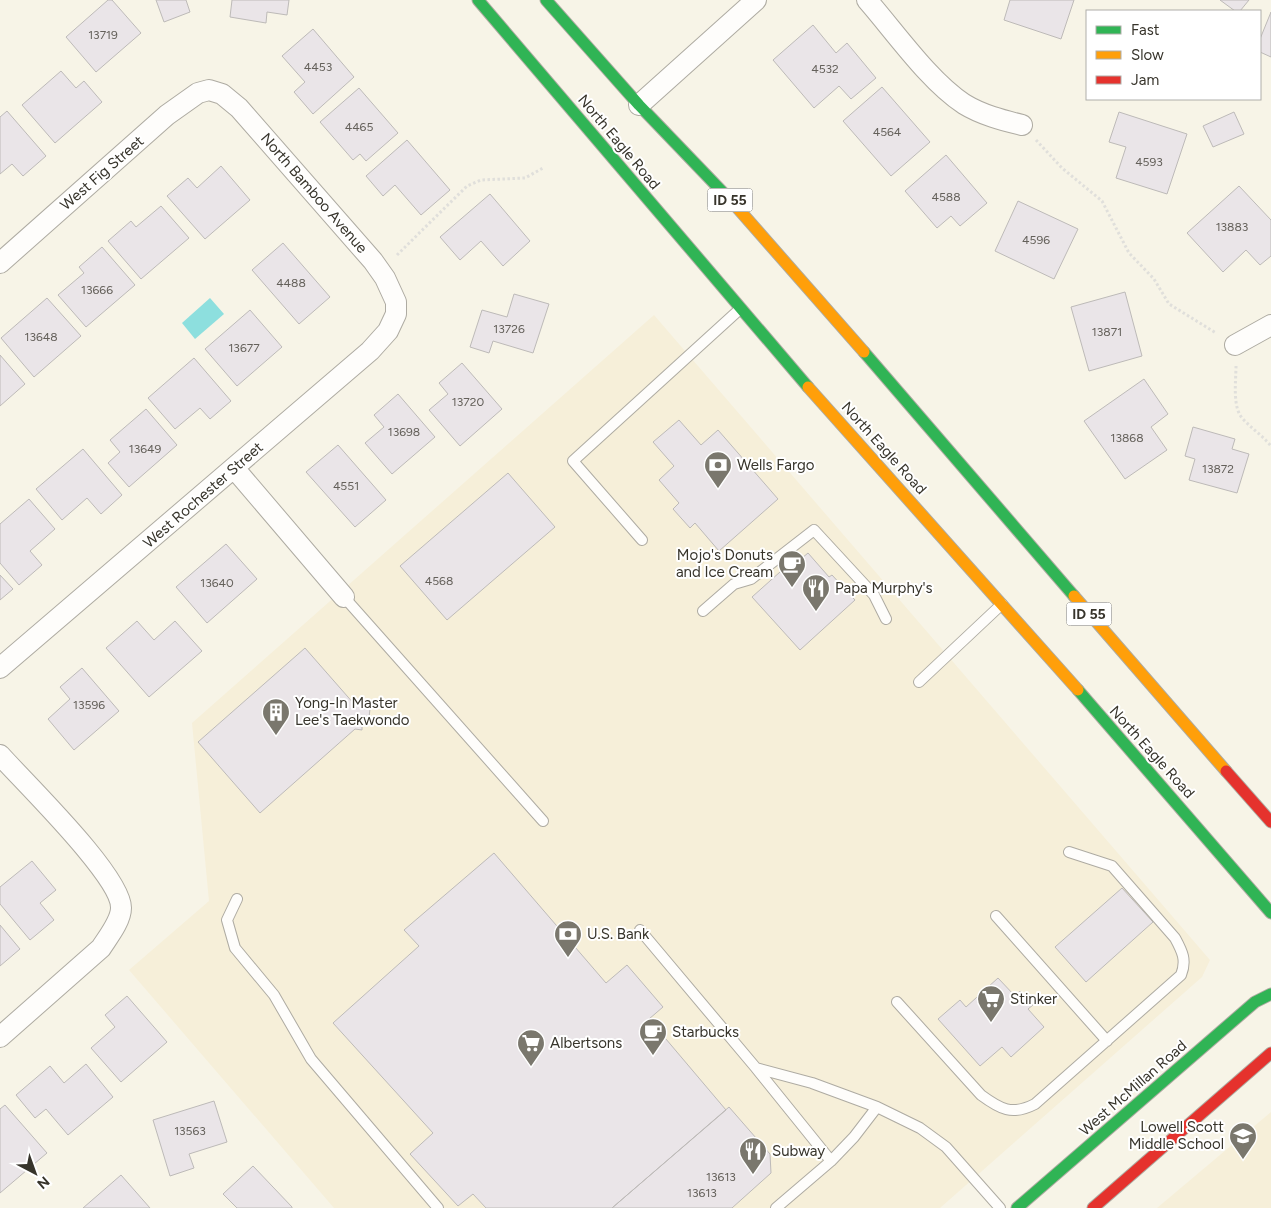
<svg xmlns="http://www.w3.org/2000/svg" width="1271" height="1208" font-family="Figtree,sans-serif">
	<style>
		.built { fill: #f6efd9 }
		.water { fill: #8ddfde }
		.building { fill: #eae5e8; stroke: #bdbab8 }
		.lines { fill: none; stroke-linecap: round; stroke-linejoin: round }
		.lane-casing { stroke: #aeaba2; stroke-width: 12 }
		.street-casing { stroke: #aeaba2; stroke-width: 22 }
		.fast-casing { stroke: #aeaba2; stroke-width: 13 }
		.slow-casing { stroke: #aeaba2; stroke-width: 13 }
		.jam-casing { stroke: #aeaba2; stroke-width: 13 }
		.path { stroke: #e0dfdb; stroke-width: 3; stroke-dasharray: 2.5 2.5; stroke-linecap: butt }
		.lane { stroke: #fefdfb; stroke-width: 10 }
		.street { stroke: #fefdfb; stroke-width: 20 }
		.fast { stroke: #30b455; stroke-width: 11 }
		.slow { stroke: #ff9f0a; stroke-width: 11 }
		.jam { stroke: #e5322d; stroke-width: 11 }
		.labels { text-anchor: middle; stroke-width: 4; stroke-linejoin: round; paint-order: stroke }
		.number-label { font-size: 12px; fill: #64605a }
		.shield { fill: #fff; stroke: #73716b; stroke-width: 1 }
		.shield-label { font-size: 14px; font-weight: bold; fill: #37342b }
		.street-label { font-size: 15px; fill: #37342b; stroke: #fff }
		.poi-label { font-size: 15px; fill: #37342b; stroke: #fff; text-anchor: start }
	</style>
	<rect width="100%" height="100%" fill="#f7f4e7"/>
	<path class="built" d="M654,315L1210,960L1202,977L940,1208H334L129,970L209,901L192,723Z
		M1271,1112V1208H1157Z"/>
	<path class="water" d="M210,298L224,314L195,339L182,323Z"/>
	<path class="building" d="M108,0H112L141,33L96,72L66,37Z
		M156,0H186L190,12L164,22Z
		M232,0H289L287,15L267,12L266,23L230,17Z
		M1010,0H1074L1061,39L1004,20Z
		M1220,0H1249L1240,11H1235Z
		M1271,12V57L1260,52V39Z
		M813,25L836,53L847,43L876,78L851,99L839,86L814,108L773,60Z
		M313,29L354,77L313,114L294,92L305,82L282,56Z
		M61,71L76,88L84,81L102,102L55,143L22,105Z
		M882,87L930,142L891,176L843,121Z
		M359,88L398,133L366,161L360,154L353,160L320,122Z
		M7,111L46,156L23,176L12,164L0,174V117Z
		M1119,112L1187,134L1167,194L1116,178L1126,147L1109,142Z
		M1234,112L1244,134L1213,147L1203,126Z
		M407,140L450,190L421,215L395,185L383,196L366,176Z
		M946,155L987,203L960,226L951,216L937,228L905,191Z
		M221,166L250,200L205,239L167,196L188,178L197,188Z
		M1239,186L1271,220V256L1260,265L1246,250L1223,272L1187,233Z
		M490,194L530,241L503,266L481,241L460,260L440,237Z
		M1018,201L1078,229L1054,279L995,251Z
		M161,206L189,238L141,279L108,241L131,221L136,227Z
		M283,243L330,297L299,324L252,270Z
		M102,247L135,285L86,327L58,295L84,273L79,267Z
		M1125,292L1142,356L1089,371L1071,307Z
		M514,294L549,304L533,353L493,341L489,353L470,347L482,310L507,317Z
		M47,298L81,336L34,377L1,338Z
		M250,310L282,347L237,386L205,349Z
		M0,355L25,384L0,406Z
		M194,358L231,401L210,419L200,408L175,429L148,398Z
		M462,363L502,409L460,446L429,410L448,394L439,383Z
		M1144,379L1168,414L1151,427L1167,450L1125,479L1084,421Z
		M398,394L435,437L392,474L365,443L384,427L374,415Z
		M146,409L177,445L129,487L108,463L120,452L110,440Z
		M679,420L701,445L718,430L778,499L719,551L695,523L690,528L673,509L679,503L659,480L674,466L653,442Z
		M1193,427L1235,439L1232,449L1249,454L1237,493L1189,480L1195,459L1185,456Z
		M338,445L386,500L355,527L306,472Z
		M83,449L122,495L101,514L87,498L62,520L36,489Z
		M508,473L555,527L447,620L400,566Z
		M29,499L55,529L30,551L42,565L19,585L0,563V524Z
		M226,544L257,579L207,623L176,587Z
		M808,553L829,577L832,575L855,600L800,650L752,597L799,555L802,558Z
		M0,575L13,589L0,600Z
		M137,621L154,640L175,621L202,651L149,697L106,648Z
		M305,648L355,705L362,704V709H370L368,726L362,725V730L355,729L260,813L198,742Z
		M82,668L119,711L74,750L48,719L70,699L60,687Z
		M494,853L606,983L627,965L663,1007L649,1019L726,1110L612,1208H486L473,1194L458,1206L410,1154L433,1133L333,1023L419,946L404,930Z
		M32,861L56,890L40,903L54,920L30,940L0,904V887Z
		M1122,888L1153,922L1086,982L1055,947Z
		M0,925L20,949L0,966Z
		M998,978L1015,996L1020,991L1033,1005L1028,1009L1044,1027L1011,1057L1002,1047L980,1066L938,1019L960,1000L966,1007Z
		M127,996L167,1042L121,1082L91,1048L115,1027L105,1015Z
		M86,1064L113,1097L68,1135L46,1109L35,1118L16,1095L50,1066L64,1083Z
		M214,1101L227,1142L189,1154L194,1168L170,1176L153,1120Z
		M5,1105L47,1153L0,1193V1109Z
		M729,1107L770,1154L771,1173L732,1208H612Z
		M253,1166L292,1207V1208H237L223,1194Z
		M121,1175L150,1208H83Z"/>
	<g class="lines">
		<g class="lane-casing">
			<path id="lane" d="M642,540L573,461L740,309
				M344,597L543,821
				M703,611L734,584L751,579L814,530L874,595L886,619
				M919,682L1002,604
				M237,899L227,920L235,948L274,995L311,1059L438,1208
				M996,916L1107,1041
				M640,930L756,1068L812,1083L877,1107L920,1128L946,1147L1000,1208
				M897,1002L981,1095C1000,1109 1012,1116 1035,1104L1181,975C1187,960 1182,951 1175,938L1112,866L1069,852
				M756,1068L831,1161L854,1137L877,1107
				M776,1208L831,1161"/>
		</g>
		<g class="street-casing">
			<path id="street" d="M867,0C895,32 929,81 964,104C982,115 1002,120 1022,125
				M639,105L756,0
				M0,263L167,115L198,93L209,90L222,94L239,108L373,261L385,278L396,302V314L388,331L370,351L0,668
				M1235,345L1271,325
				M234,468L344,597
				M0,755C24,782 122,877 121,908C121,921 108,937 101,948L0,1037"/>
		</g>
		<g class="fast-casing">
			<path id="fast" d="M478,0L808,387
				M546,0L639,105L734,204
				M864,352L1074,596
				M1078,690L1271,913
				M1017,1208L1255,1002L1271,994"/>
		</g>
		<g class="slow-casing">
			<path id="slow" d="M734,204L864,352
				M808,387L1078,690
				M1074,596L1226,771"/>
		</g>
		<g class="jam-casing">
			<path id="jam" d="M1226,771L1271,822
				M1093,1208L1271,1053"/>
		</g>
		<path class="path" d="M1036,140L1062,168L1102,201L1129,253L1154,279L1169,304L1216,333
			M397,255L467,186L481,180L525,178L543,168
			M1236,366C1236,381 1232,408 1243,419C1252,429 1262,435 1271,446"/>
		<use href="#lane" class="lane"/>
		<use href="#street" class="street"/>
		<use href="#fast" class="fast"/>
		<use href="#slow" class="slow"/>
		<use href="#jam" class="jam"/>
	</g>
	<defs>
		<g id="bank-pin" transform="scale(1.4375)"><path d="M0 17L-7.5 6A9.5 9.5 0 1 1 7.5 6Z" fill="#7a776d" stroke="#fff"/><path d="M-6-4H6V4H-6ZM0-2.3a2.3 2.3 0 1 0 0 4.6a2.3 2.3 0 1 0 0-4.6Z" fill="#fff"/></g>
		<g id="cafe-pin" transform="scale(1.4375)"><path d="M0 17L-7.5 6A9.5 9.5 0 1 1 7.5 6Z" fill="#7a776d" stroke="#fff"/><path d="M-5.5-4.5H6V0H3Q3 3.5 0 3.5H-2.5Q-5.5 3.5-5.5 0ZM3-3.2v2h1.7v-2ZM-6 4.5H4V6H-6Z" fill="#fff"/></g>
		<g id="restaurant-pin" transform="scale(1.4375)"><path d="M0 17L-7.5 6A9.5 9.5 0 1 1 7.5 6Z" fill="#7a776d" stroke="#fff"/><path d="M-5-6h1v4h1v-4h1v4h1v-4h1v5L-1.5 .5V6h-2V.5L-5-1ZM5-6V6H3V1.5H1.5Q1.5-4 5-6Z" fill="#fff"/></g>
		<g id="building-pin" transform="scale(1.4375)"><path d="M0 17L-7.5 6A9.5 9.5 0 1 1 7.5 6Z" fill="#7a776d" stroke="#fff"/><path d="M-4-6H4V6H1V3H-1V6H-4ZM-2.5-4.3h1.7v1.8h-1.7ZM.8-4.3h1.7v1.8H.8ZM-2.5-1h1.7V.8h-1.7ZM.8-1h1.7V.8H.8Z" fill="#fff"/></g>
		<g id="supermarket-pin" transform="scale(1.4375)"><path d="M0 17L-7.5 6A9.5 9.5 0 1 1 7.5 6Z" fill="#7a776d" stroke="#fff"/><path d="M-6-5.5h2.5l.6 2H6L4.5 2H-2.5L-4.4-4H-6ZM-1.5 3.2a1.3 1.3 0 1 0 .1 0ZM3 3.2a1.3 1.3 0 1 0 .1 0Z" fill="#fff"/></g>
		<g id="school-pin" transform="scale(1.4375)"><path d="M0 17L-7.5 6A9.5 9.5 0 1 1 7.5 6Z" fill="#7a776d" stroke="#fff"/><path d="M0-5L7-2L0 1L-7-2ZM-4 1L0 2.5L4 1V4Q0 6-4 4Z" fill="#fff"/></g>
	</defs>
	<g fill-rule="evenodd">
		<use href="#bank-pin" x="718" y="465"/>
		<use href="#cafe-pin" x="792" y="564"/>
		<use href="#restaurant-pin" x="816" y="588"/>
		<use href="#building-pin" x="276" y="712"/>
		<use href="#bank-pin" x="568" y="934"/>
		<use href="#supermarket-pin" x="991" y="999"/>
		<use href="#cafe-pin" x="653" y="1032"/>
		<use href="#supermarket-pin" x="531" y="1043"/>
		<use href="#school-pin" x="1243" y="1136"/>
		<use href="#restaurant-pin" x="753" y="1151"/>
	</g>
	<g class="labels">
		<g class="number-label">
			<text x="103" y="39">13719</text>
			<text x="318" y="71">4453</text>
			<text x="825" y="73">4532</text>
			<text x="359" y="131">4465</text>
			<text x="887" y="136">4564</text>
			<text x="1149" y="166">4593</text>
			<text x="946" y="201">4588</text>
			<text x="1232" y="231">13883</text>
			<text x="1036" y="244">4596</text>
			<text x="291" y="287">4488</text>
			<text x="97" y="294">13666</text>
			<text x="509" y="333">13726</text>
			<text x="1107" y="336">13871</text>
			<text x="41" y="341">13648</text>
			<text x="244" y="352">13677</text>
			<text x="468" y="406">13720</text>
			<text x="404" y="436">13698</text>
			<text x="1127" y="442">13868</text>
			<text x="145" y="453">13649</text>
			<text x="1218" y="473">13872</text>
			<text x="346" y="490">4551</text>
			<text x="439" y="585">4568</text>
			<text x="217" y="587">13640</text>
			<text x="89" y="709">13596</text>
			<text x="190" y="1135">13563</text>
			<text x="721" y="1181">13613</text>
			<text x="702" y="1197">13613</text>
		</g>
		<g class="shield">
			<rect x="707.5" y="188.5" width="45" height="23" rx="4"/>
			<rect x="1066.5" y="602.5" width="45" height="23" rx="4"/>
		</g>
		<g class="shield-label">
			<text x="730" y="205">ID 55</text>
			<text x="1089" y="619">ID 55</text>
		</g>
		<g class="street-label">
			<text transform="translate(619 142) rotate(50)" y="5">North Eagle Road</text>
			<text transform="translate(102 173) rotate(-41)" y="5">West Fig Street</text>
			<text transform="translate(314 193) rotate(49)" y="5">North Bamboo Avenue</text>
			<text transform="translate(884 448) rotate(48)" y="5">North Eagle Road</text>
			<text transform="translate(203 495) rotate(-41)" y="5">West Rochester Street</text>
			<text transform="translate(1152 752) rotate(48)" y="5">North Eagle Road</text>
			<text transform="translate(1133 1088) rotate(-41)" y="5">West McMillan Road</text>
		</g>
		<g class="poi-label">
			<text x="737" y="470">Wells Fargo</text>
			<text x="773" y="560" text-anchor="end">Mojo's Donuts<tspan x="773" dy="17">and Ice Cream</tspan></text>
			<text x="835" y="593">Papa Murphy's</text>
			<text x="295" y="708">Yong-In Master<tspan x="295" dy="17">Lee's Taekwondo</tspan></text>
			<text x="587" y="939">U.S. Bank</text>
			<text x="1010" y="1004">Stinker</text>
			<text x="672" y="1037">Starbucks</text>
			<text x="550" y="1048">Albertsons</text>
			<text x="1224" y="1132" text-anchor="end">Lowell Scott<tspan x="1224" dy="17">Middle School</tspan></text>
			<text x="772" y="1156">Subway</text>
		</g>
	</g>
	<rect x="1086" y="10" width="175" height="90" fill="#ffffff" stroke="#afaeaa"/>
	<rect x="1096" y="26" width="25" height="8" fill="#30b455" stroke="#afaeaa"/>
	<text x="1131" y="35" font-size="15" fill="#37342b">Fast</text>
	<rect x="1096" y="51" width="25" height="8" fill="#ff9f0a" stroke="#afaeaa"/>
	<text x="1131" y="60" font-size="15" fill="#37342b">Slow</text>
	<rect x="1096" y="76" width="25" height="8" fill="#e5322d" stroke="#afaeaa"/>
	<text x="1131" y="85" font-size="15" fill="#37342b">Jam</text>
	<g transform="translate(35 1173) rotate(139)" stroke="#ffffff" stroke-width="4" paint-order="stroke">
	<path d="M0-4L9 19L0 12L-9 19Z" fill="#37342b"/>
	<text y="-8" font-size="14" font-weight="bold" text-anchor="middle" fill="#37342b">N</text>
	</g>
</svg>
